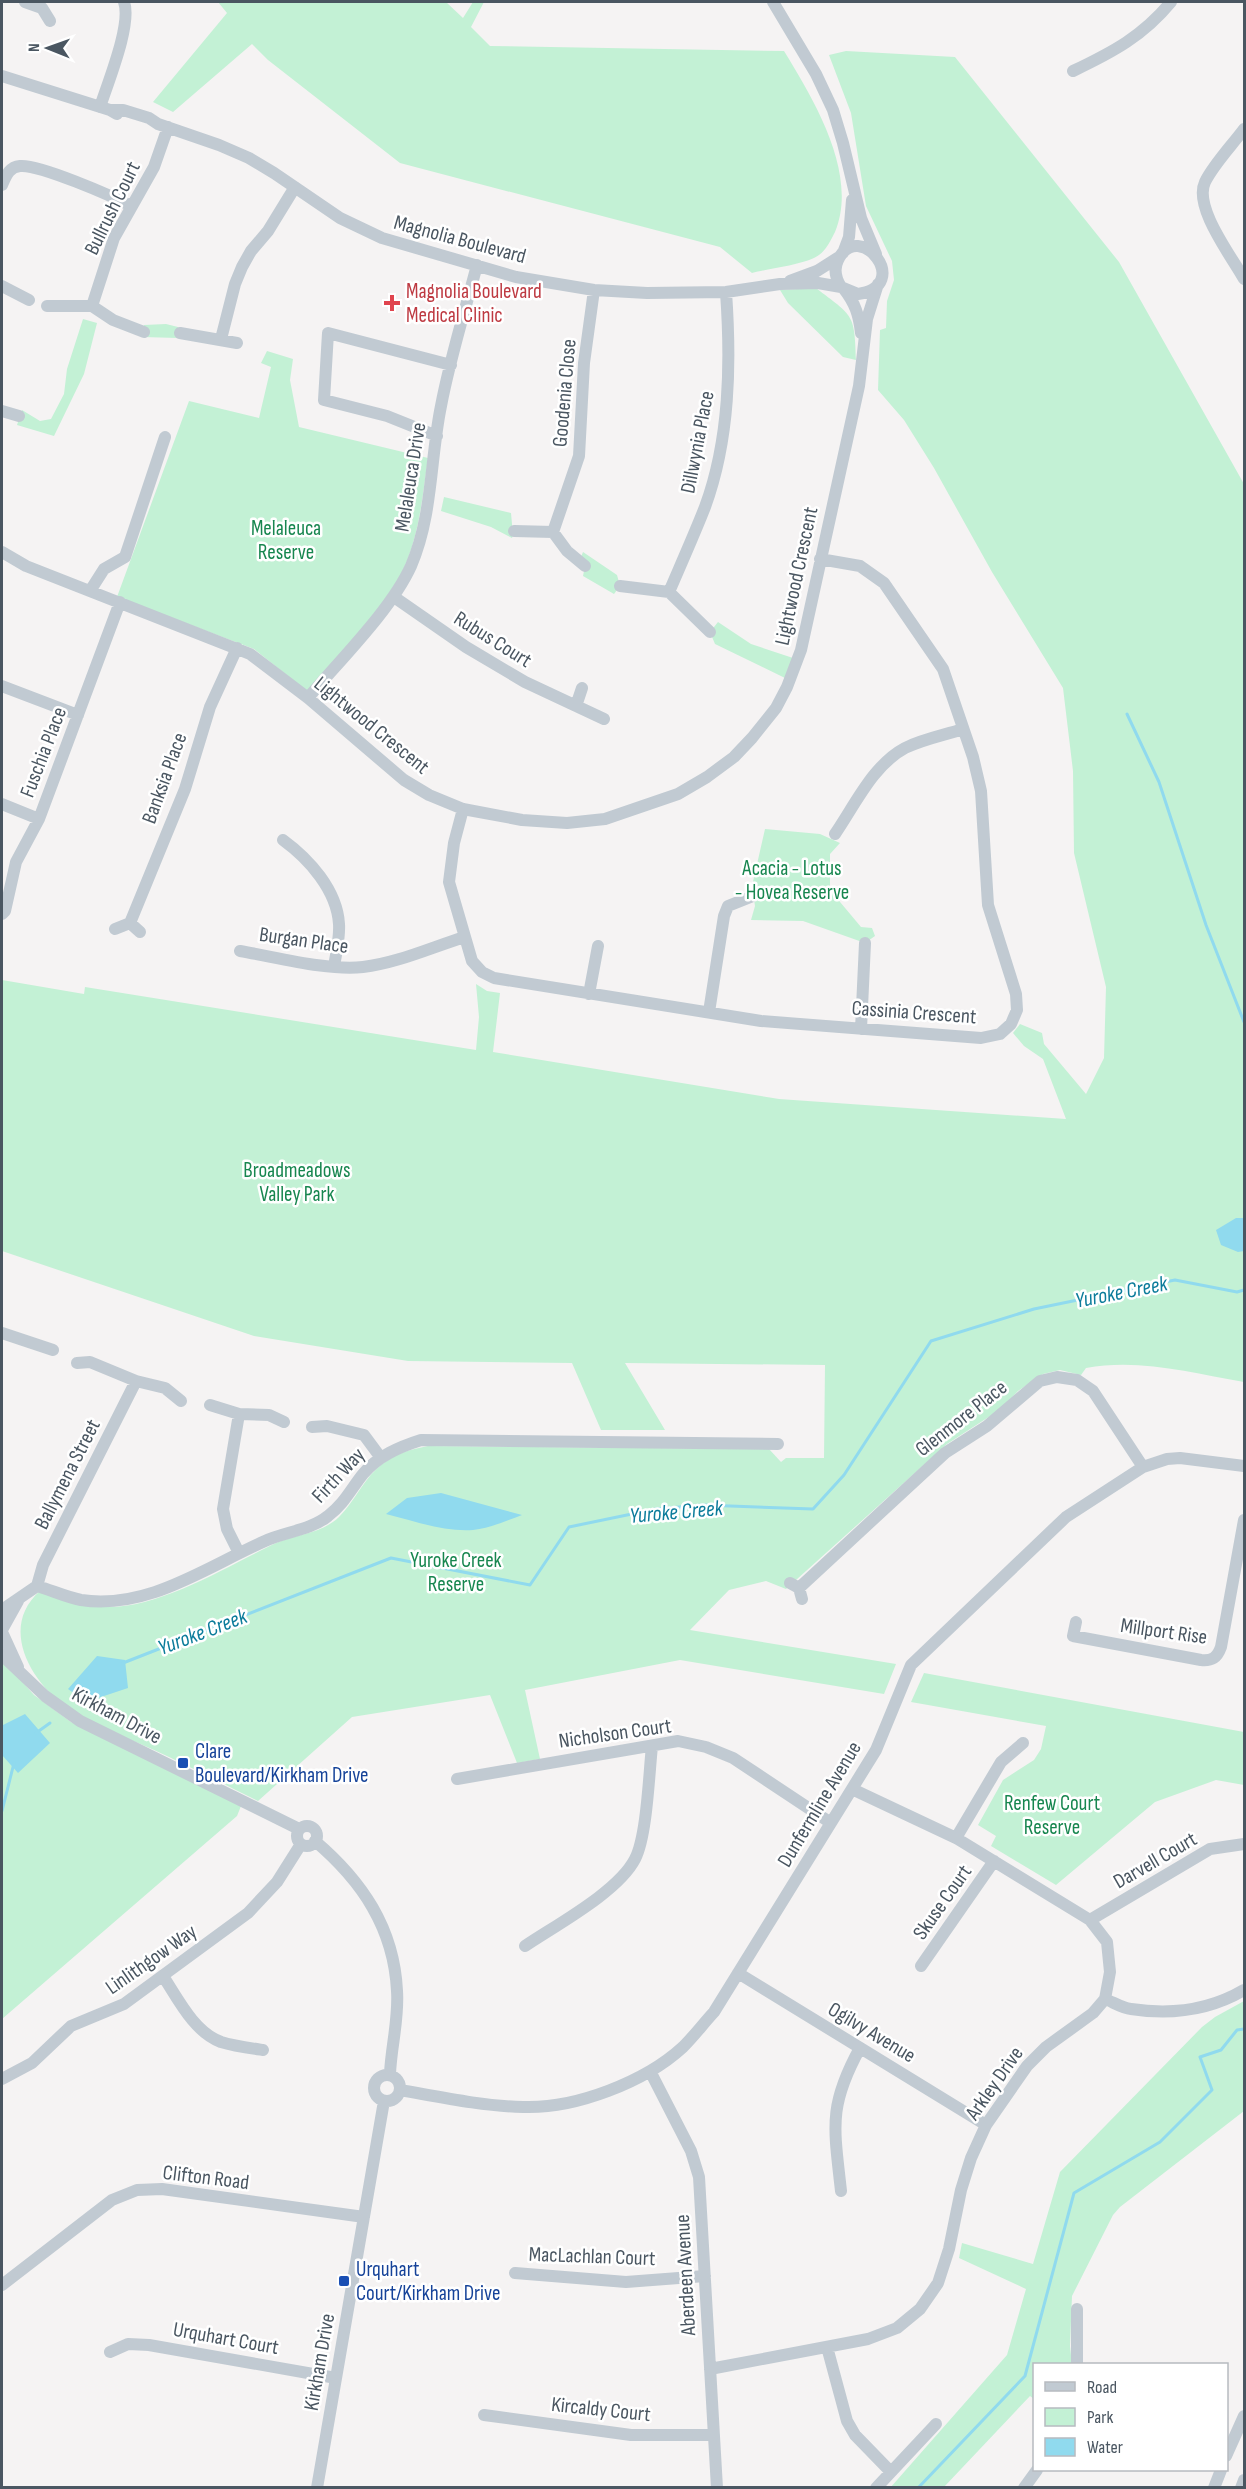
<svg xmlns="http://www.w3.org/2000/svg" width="1246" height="2489" font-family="'Sofia Sans Condensed',sans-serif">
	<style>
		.green { fill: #c3f1d5 }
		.water { fill: #90daee }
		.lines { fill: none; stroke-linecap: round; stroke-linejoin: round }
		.stream { stroke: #90daee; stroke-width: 3 }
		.minor { stroke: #c1cad2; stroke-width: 12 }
		.health-dot { fill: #e0444e; stroke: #fff; stroke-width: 2 }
		.transit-dot { fill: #1a4fb4; stroke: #fff; stroke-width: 2 }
		.labels { text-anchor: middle; stroke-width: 5; stroke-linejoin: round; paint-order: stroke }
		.street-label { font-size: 21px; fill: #4a5661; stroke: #fff }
		.health-label { font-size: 21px; fill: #be3a42; stroke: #fff; text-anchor: start }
		.park-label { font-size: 21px; fill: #17864f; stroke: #fff }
		.transit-label { font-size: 21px; fill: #164399; stroke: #fff; text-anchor: start }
		.water-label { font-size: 22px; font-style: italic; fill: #0c7c9b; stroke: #fff }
	</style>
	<rect width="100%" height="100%" fill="#f5f3f3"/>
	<path class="green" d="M218,2H446L463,18L473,2H484L471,27L490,46L784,51C814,100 859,174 835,232C831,240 826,250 819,255C805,265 770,268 752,273L720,247L400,163L268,60L252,44L173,112L153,102L227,13Z
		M846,51L955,57L1119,262L1244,484V1382C1192,1373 1139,1358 1086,1368L1081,1375L1060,1370L1043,1374L1018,1391L1001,1409L947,1444L786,1589L766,1581L729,1590L690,1630L896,1664L884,1694L680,1660L525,1690L540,1759L517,1763L490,1695L352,1717L258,1801C223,1784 189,1766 154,1750C128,1738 90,1725 67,1708C28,1679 0,1626 40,1591C57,1596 75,1603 93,1606C150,1615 225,1567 276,1543C297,1534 321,1534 339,1517C347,1509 354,1498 361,1488C379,1461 396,1452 428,1446L769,1449L781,1462L786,1458H824L825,1365L625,1363L665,1430H601L572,1363L408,1361L254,1336L2,1251V980L84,994L85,987L476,1050L479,1017L476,984L487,991L500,993L493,1052L779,1099L1066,1119L1043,1059L1024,1046L1013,1033L1020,1024L1042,1033L1044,1044L1086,1094L1104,1058L1106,987L1074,853L1073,771L1063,688L992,572L934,468L904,420L878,390L880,330L886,328L887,301L894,280L892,261L866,206L851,113L829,55Z
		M816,288C852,316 855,312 856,360L843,357L788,303L780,290Z
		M83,319L97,323L84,374L54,436L17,425L22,410L40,421L51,419L64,394L67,369Z
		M166,324L178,327L180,333L178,338L142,337L144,325Z
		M267,351L293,359L290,380L299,427L428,458C423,493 420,528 407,561C390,603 338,655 308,692L254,649L117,597L189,401L259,418L271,367L261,363Z
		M444,497L511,513L513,535L512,538L491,527L441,511Z
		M583,552L617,575L620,586L614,594L583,576L585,566L581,557Z
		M718,622L751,644L793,658L785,678L715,644L710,632Z
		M765,829L820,834L840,843L830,854V890L861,927L872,928L875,936L865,943L803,921L751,920L755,906L752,886Z
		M2,1659L34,1695L71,1722L241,1806L237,1816L2,2019Z
		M924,1673L1244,1732V1785L1216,1780L1155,1802L1056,1885L991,1846L996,1836L978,1825L1003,1780L1034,1760L1041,1749L1046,1726L911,1702Z
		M1244,2001V2111L1120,2207L1113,2215L1072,2296L1070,2346L1072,2364H1034V2399L1030,2396L944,2487L890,2488L1007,2355L1026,2289L959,2258L962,2243L1033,2264L1060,2172L1202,2027L1215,2017Z"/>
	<path class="water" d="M1236,1218H1244V1251L1238,1252L1221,1245L1216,1230Z
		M441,1493L522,1515C506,1521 490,1528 473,1530C444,1532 414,1521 386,1514L407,1498Z
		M97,1656L125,1660L128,1688L86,1702L68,1689Z
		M25,1714L50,1743L18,1773L2,1755L3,1725Z"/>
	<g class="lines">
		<path class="stream" d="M1127,714L1159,782L1206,925L1244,1022
			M123,1663L391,1558L530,1585L569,1527L656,1509L703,1505L813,1509L844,1475L931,1341L1034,1309L1175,1280L1237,1292L1244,1290
			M36,1733L50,1723
			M2,1811L14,1763
			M918,2488L1025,2376L1074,2193L1160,2142L1212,2090L1200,2057L1221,2050L1237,2030L1244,2029"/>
		<path class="minor" d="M25,2L42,8L50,21
			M773,2L816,74L833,110L843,143L861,218L876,254
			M1073,71C1113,52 1143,36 1171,2
			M2,76L110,110L117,114
			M100,107C108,82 132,24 124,2
			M110,110H123L149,118L158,124L219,145L249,158L274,173L340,218L382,238L516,277L594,290L647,293L726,292L780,284L818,283L841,287L858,294C914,286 859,217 838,260C833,270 836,279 841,287
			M1244,129C1233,144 1213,165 1205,182C1193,207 1232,257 1244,279
			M2,185C6,176 9,167 20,166C39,164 112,196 131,206
			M843,253L849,237L852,200
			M790,281L817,271L839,257
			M2,286L29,300
			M844,289C855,303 859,315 861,333
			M47,306H92L113,320L144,332
			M92,306L114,238L154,167L168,127
			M180,333L237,343
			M221,339L235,284L242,267L251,251L268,231L295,187
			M2,411L19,416
			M437,436L387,416L324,400L328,333L451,365
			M514,531L553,532L567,551L585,566
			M553,532L579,456L584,363L594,290
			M2,552L26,566L250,654L308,698L404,780L429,795L463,809L522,820L567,823L605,819L678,794L707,777L734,757L752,738L776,708L787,687L801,650L859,386L867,319L878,284
			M620,586L669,592L710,632
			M90,591L104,569L125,557L165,437
			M669,592C681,564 694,535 705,507C730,439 731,363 726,292
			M394,597L466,647L525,682L604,719
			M2,686L78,715
			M308,698C340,660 391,610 411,566C433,515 430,459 441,406C450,358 465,311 477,265
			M576,706L582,688
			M2,804L39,819
			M463,809L454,843L449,882L472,961L482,972L494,978L761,1021L981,1038L1000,1034L1011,1024L1017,1010L1016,994L988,905L981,791L973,757L943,669L884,583L860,566L820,559
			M835,834C855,805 873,765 905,748C923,739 945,735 963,729
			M283,840C309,859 337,890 339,924C340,938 336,953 334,967
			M2,914L5,911L16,862L39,819L120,602
			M130,923L185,789L210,707L237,648
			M115,929L130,923L140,932
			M240,951C276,957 328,971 363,967C398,963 432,947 465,937
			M589,994L598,946
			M709,1012L724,916L728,906L753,896
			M861,1029L865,943
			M2,1333L53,1350
			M77,1363L90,1362L136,1381L165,1388L181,1401
			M210,1405L239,1414L269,1415L284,1422
			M312,1427L327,1426L364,1435L381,1458
			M239,1553L227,1529L223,1509L239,1414
			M790,1583L799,1588L802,1599
			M37,1586L43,1565L136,1381
			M799,1588L945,1453L987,1426L1040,1381L1057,1377L1077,1380L1093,1391L1143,1467
			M2,1610L37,1586C51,1590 66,1597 81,1600C148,1610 206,1567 265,1541C285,1532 311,1530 328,1516C344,1504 351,1489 363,1474C378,1456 399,1447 421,1440L778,1444
			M1076,1622L1073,1636L1201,1660C1212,1661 1217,1658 1221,1647L1244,1520
			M3,1628L18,1601
			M2,1632L18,1667
			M2,1655L45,1696L80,1721L299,1829
			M457,1779L678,1741L706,1747L733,1758L831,1823
			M297 1836a10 10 0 1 1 20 0a10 10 0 1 1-20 0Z
			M956,1838L1001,1762L1023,1743
			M315,1841C362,1881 394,1928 397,1991C399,2019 391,2047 390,2074
			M1090,1920L1210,1849L1244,1844
			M525,1946C556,1925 618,1892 635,1859C647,1836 649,1773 652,1746
			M921,1966L994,1861
			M738,1973L986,2125
			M163,1976C178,1999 194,2032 221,2042C234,2046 249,2048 263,2050
			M1105,1999C1113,2002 1122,2008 1131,2009C1170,2015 1210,2010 1244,1990
			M650,2071L691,2151L699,2177L717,2488
			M374 2088a13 13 0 1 1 26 0a13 13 0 1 1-26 0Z
			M2,2079L32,2063L71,2026L124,2004L248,1913L277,1882L301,1844
			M400,2090C440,2097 482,2106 523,2107C575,2109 645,2082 683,2047C694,2036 703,2024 714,2012L876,1750L911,1665L1066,1517L1143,1467L1167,1459L1180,1458L1244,1466
			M841,2191C834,2127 828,2106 860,2048
			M515,2273L626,2282L705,2276
			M2,2285L112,2200L137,2190L162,2189L364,2217
			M827,2347L847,2421L855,2435L890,2471
			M110,2352L128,2344L149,2345L336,2378
			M1077,2364V2309
			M710,2369L868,2339L897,2328L920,2309L938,2283L949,2249L961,2190L971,2158L986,2125L1027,2066L1046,2047L1093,2013L1105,1999L1110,1972L1107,1942L1090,1920L956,1838L852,1789
			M484,2415L631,2435H714
			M1226,2456L1244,2416
			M317,2488L384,2101
			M876,2488L936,2424
			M1024,2488L1037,2470
			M1214,2488L1221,2470
			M1241,2488L1244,2480"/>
	</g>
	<path class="health-dot" d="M389 294h6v6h6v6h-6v6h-6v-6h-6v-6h6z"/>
	<g class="transit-dot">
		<rect x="177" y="1757" width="12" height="12" rx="3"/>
		<rect x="338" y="2275" width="12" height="12" rx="3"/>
	</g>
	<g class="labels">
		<g class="street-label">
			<text transform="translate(112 208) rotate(-64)" y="7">Bullrush Court</text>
			<text transform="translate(460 239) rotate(15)" y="7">Magnolia Boulevard</text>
			<text transform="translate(564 393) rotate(-85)" y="7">Goodenia Close</text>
			<text transform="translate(697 442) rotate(-79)" y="7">Dillwynia Place</text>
			<text transform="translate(410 477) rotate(-81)" y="7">Melaleuca Drive</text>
			<text transform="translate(796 576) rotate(-78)" y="7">Lightwood Crescent</text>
			<text transform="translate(493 639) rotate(32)" y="7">Rubus Court</text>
			<text transform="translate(372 725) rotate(39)" y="7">Lightwood Crescent</text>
			<text transform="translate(43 752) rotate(-69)" y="7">Fuschia Place</text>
			<text transform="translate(164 778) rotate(-70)" y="7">Banksia Place</text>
			<text transform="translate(304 940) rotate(8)" y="7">Burgan Place</text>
			<text transform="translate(914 1012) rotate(4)" y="7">Cassinia Crescent</text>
			<text transform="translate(961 1418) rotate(-38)" y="7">Glenmore Place</text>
			<text transform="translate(67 1474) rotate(-63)" y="7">Ballymena Street</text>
			<text transform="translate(338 1475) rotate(-47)" y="7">Firth Way</text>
			<text transform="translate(1164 1631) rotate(8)" y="7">Millport Rise</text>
			<text transform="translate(117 1715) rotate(28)" y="7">Kirkham Drive</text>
			<text transform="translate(615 1733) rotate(-8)" y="7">Nicholson Court</text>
			<text transform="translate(819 1804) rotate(-59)" y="7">Dunfermline Avenue</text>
			<text transform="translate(1155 1860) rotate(-30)" y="7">Darvell Court</text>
			<text transform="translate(942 1902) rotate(-55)" y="7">Skuse Court</text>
			<text transform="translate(151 1959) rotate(-35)" y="7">Linlithgow Way</text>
			<text transform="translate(872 2032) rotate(31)" y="7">Ogilvy Avenue</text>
			<text transform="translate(994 2083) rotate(-55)" y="7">Arkley Drive</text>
			<text transform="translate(206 2177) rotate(7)" y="7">Clifton Road</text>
			<text transform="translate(592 2256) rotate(2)" y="7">MacLachlan Court</text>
			<text transform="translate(685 2275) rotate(-93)" y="7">Aberdeen Avenue</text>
			<text transform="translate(226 2338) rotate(10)" y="7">Urquhart Court</text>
			<text transform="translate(319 2362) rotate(-80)" y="7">Kirkham Drive</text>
			<text transform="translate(601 2409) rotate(6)" y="7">Kircaldy Court</text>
		</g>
		<g class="health-label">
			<text x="406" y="298">Magnolia Boulevard<tspan x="406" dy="24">Medical Clinic</tspan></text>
		</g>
		<g class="park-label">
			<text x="286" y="535">Melaleuca<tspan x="286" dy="24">Reserve</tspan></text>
			<text x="792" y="875">Acacia - Lotus<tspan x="792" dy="24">- Hovea Reserve</tspan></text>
			<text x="297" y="1177">Broadmeadows<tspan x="297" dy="24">Valley Park</tspan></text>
			<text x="456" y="1567">Yuroke Creek<tspan x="456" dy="24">Reserve</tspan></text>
			<text x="1052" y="1810">Renfew Court<tspan x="1052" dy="24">Reserve</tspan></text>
		</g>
		<g class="transit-label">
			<text x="195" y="1758">Clare<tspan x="195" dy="24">Boulevard/Kirkham Drive</tspan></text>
			<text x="356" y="2276">Urquhart<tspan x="356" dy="24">Court/Kirkham Drive</tspan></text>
		</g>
		<g class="water-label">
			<text transform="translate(1121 1291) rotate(-11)" y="8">Yuroke Creek</text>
			<text transform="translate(676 1511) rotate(-5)" y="8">Yuroke Creek</text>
			<text transform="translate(202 1631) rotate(-21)" y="8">Yuroke Creek</text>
		</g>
	</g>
	<rect width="1246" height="2489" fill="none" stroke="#4a5661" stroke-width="6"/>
	<rect x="1033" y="2363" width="195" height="108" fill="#ffffff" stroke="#b7bbc0" stroke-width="1.5"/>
	<rect x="1045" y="2382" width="30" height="9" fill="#c1cad2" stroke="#b7bbc0" stroke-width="1.5"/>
	<text x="1087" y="2393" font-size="18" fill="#4a5661">Road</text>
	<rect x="1045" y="2408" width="30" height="18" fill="#c3f1d5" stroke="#b7bbc0" stroke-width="1.5"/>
	<text x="1087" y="2423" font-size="18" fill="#4a5661">Park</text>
	<rect x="1045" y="2438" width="30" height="18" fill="#90daee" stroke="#b7bbc0" stroke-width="1.5"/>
	<text x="1087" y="2453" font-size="18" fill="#4a5661">Water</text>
	<g transform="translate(48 48) rotate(271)" stroke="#ffffff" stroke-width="4.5" paint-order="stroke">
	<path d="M0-4.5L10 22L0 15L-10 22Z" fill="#4a5661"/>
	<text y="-9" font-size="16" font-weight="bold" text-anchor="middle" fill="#4a5661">N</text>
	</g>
</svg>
